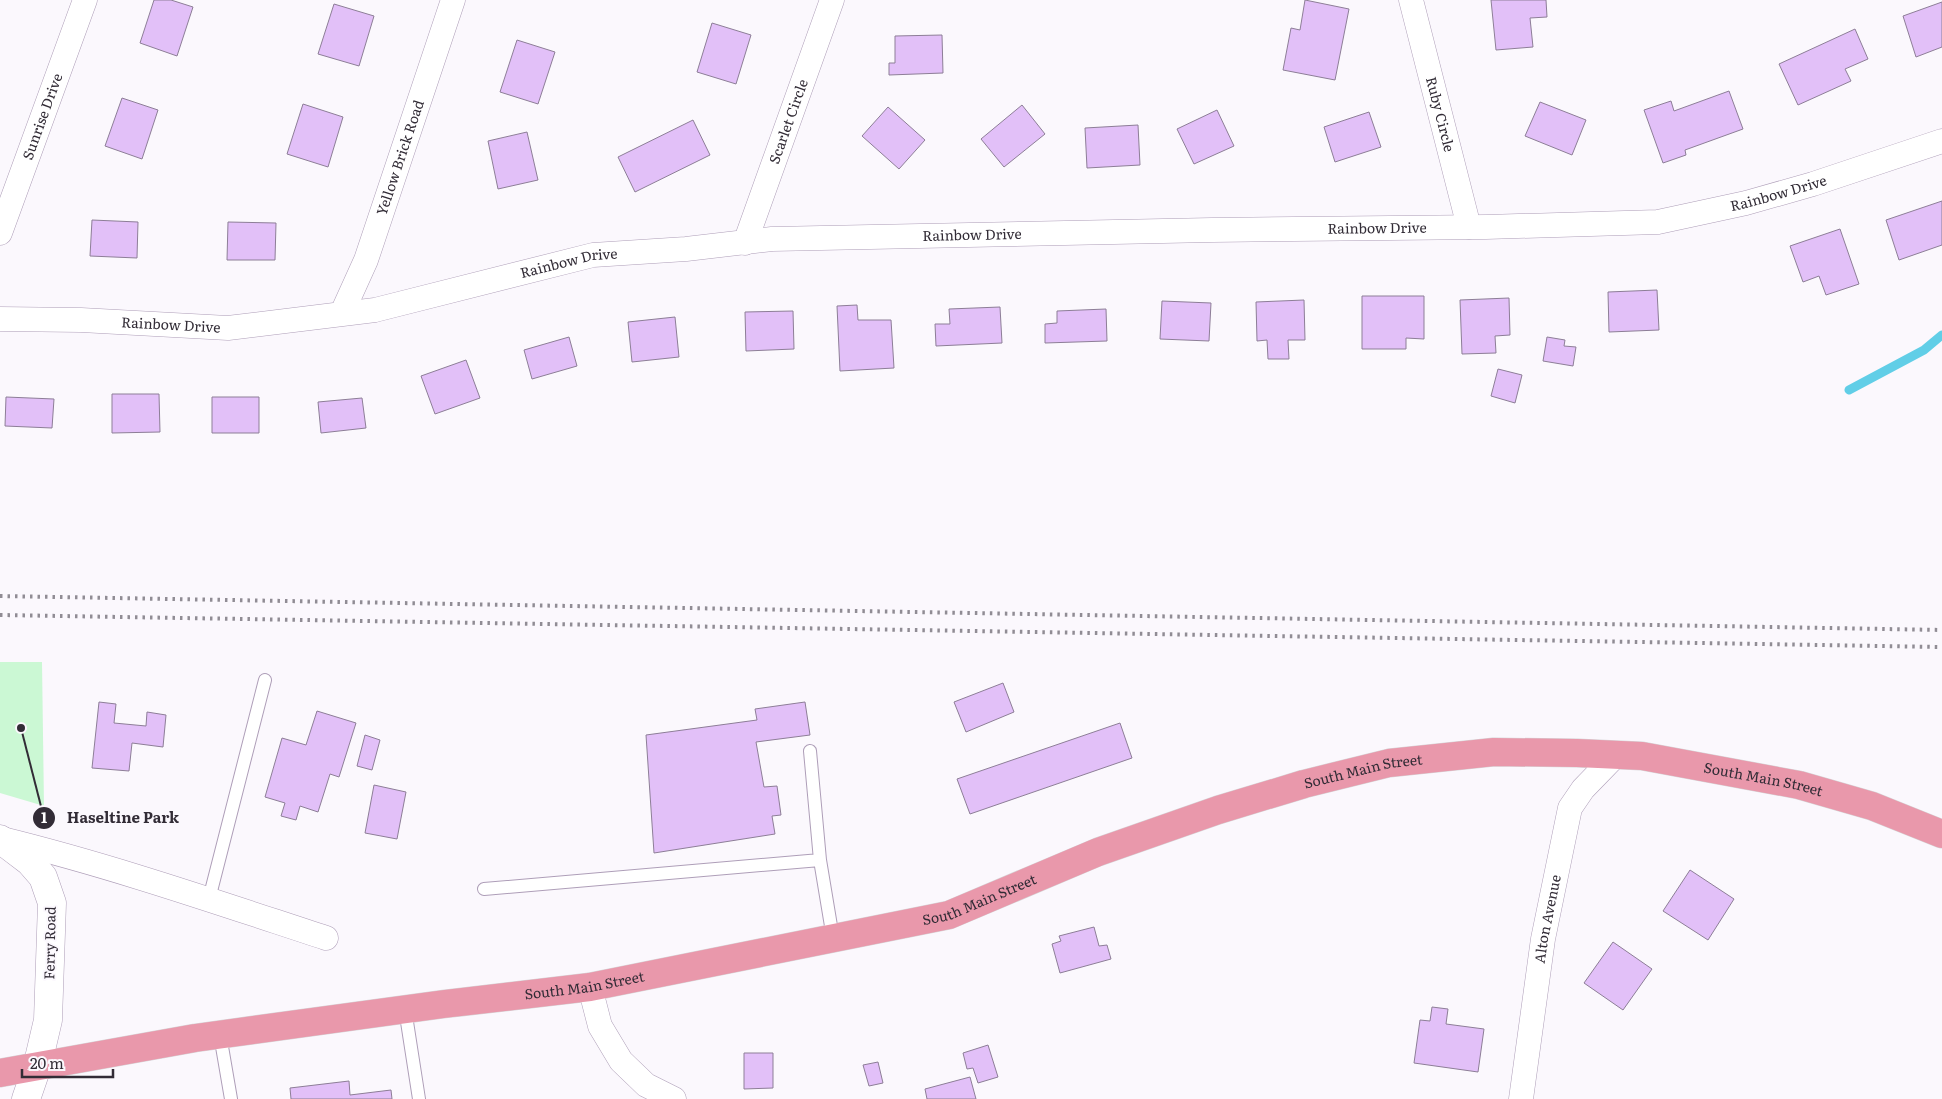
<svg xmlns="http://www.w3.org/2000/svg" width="1942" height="1099" font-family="Literata,serif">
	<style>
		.green { fill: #cbf8d4 }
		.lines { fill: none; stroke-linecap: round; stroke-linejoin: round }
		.stream { stroke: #61cee7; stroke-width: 9 }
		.building { fill: #e2c0f8; stroke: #8d7e97 }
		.service-casing { stroke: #ae9eb8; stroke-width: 14 }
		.minor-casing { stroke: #ae9eb8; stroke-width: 25 }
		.tertiary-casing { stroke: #ae9eb8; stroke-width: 29 }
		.primary-casing { stroke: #d6d5d7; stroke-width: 29 }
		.service { stroke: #fff; stroke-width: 12 }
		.minor { stroke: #fff; stroke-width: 24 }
		.tertiary { stroke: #fff; stroke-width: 28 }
		.primary { stroke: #e998ab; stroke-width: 28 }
		.rail { stroke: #908c94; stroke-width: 4; stroke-dasharray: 2.5 5; stroke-linecap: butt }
		.labels { text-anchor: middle; stroke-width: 4; stroke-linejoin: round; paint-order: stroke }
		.street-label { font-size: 14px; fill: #322c36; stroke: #fbf8fd }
		.leader { fill: none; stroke: #322c36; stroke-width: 2 }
		.callout-dot { fill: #322c36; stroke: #fbf8fd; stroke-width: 2 }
		.mark-label { font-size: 15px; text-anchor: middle; font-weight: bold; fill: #fff }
		.callout-label { font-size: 15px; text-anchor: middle; font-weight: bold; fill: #322c36; stroke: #fbf8fd; stroke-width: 4; stroke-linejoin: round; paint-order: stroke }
	</style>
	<rect width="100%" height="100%" fill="#fbf8fd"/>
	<path class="green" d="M0,662H42L44,806L0,793Z"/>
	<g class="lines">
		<path class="stream" d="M1849,390L1924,350L1942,335"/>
	</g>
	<path class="building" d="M154,0H171L193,7L177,56L140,43Z
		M1305,0L1349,9L1335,80L1283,70L1291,28L1300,30Z
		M1491,0H1546L1547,17L1530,18L1533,47L1496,50Z
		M1942,2V47L1916,57L1903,16Z
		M334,4L374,16L359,66L318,54Z
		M712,23L751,35L736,84L697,72Z
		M1855,29L1868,59L1845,69L1851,81L1798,105L1779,64Z
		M942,35L943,73L889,75V63H895V36Z
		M517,40L555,52L538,104L500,92Z
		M1729,91L1743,129L1685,150L1686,155L1663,163L1644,110L1671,101L1674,111Z
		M122,98L158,110L142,159L105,146Z
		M1540,102L1586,120L1572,155L1525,136Z
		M303,104L343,117L328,167L287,154Z
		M1022,105L1045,134L1004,167L981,139Z
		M888,107L925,140L899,169L862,136Z
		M1217,110L1234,146L1194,164L1177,129Z
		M1369,112L1381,147L1335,162L1324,127Z
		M693,120L710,155L635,192L618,157Z
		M1138,125L1140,165L1087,168L1085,128Z
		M527,132L538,180L498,189L488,141Z
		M1942,201V245L1899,260L1886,220Z
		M92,220L138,222L137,258L90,256Z
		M228,222L276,223L275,260H227Z
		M1840,229L1859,284L1826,295L1819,276L1803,282L1790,246Z
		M1657,290L1659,330L1609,332L1608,292Z
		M1362,296H1424V339L1406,338V349H1362Z
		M1509,298L1510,335L1495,336L1496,353L1462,354L1460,300Z
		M1304,300L1305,340H1288L1289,359H1268L1267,340L1257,341L1256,302Z
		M1162,301L1211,303L1209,341L1160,339Z
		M857,305L858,320H891L894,368L840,371L837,306Z
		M1000,307L1002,343L936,346L935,324H950L949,309Z
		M1106,309L1107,341L1045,343V324L1057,323V311Z
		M793,311L794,349L746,351L745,312Z
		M675,317L679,357L632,362L628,322Z
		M569,337L577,366L532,379L524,350Z
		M1547,337L1565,340L1564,346L1576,347L1573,366L1543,361Z
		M466,360L480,398L435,414L421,376Z
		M1498,369L1522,375L1515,403L1491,396Z
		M112,394H159L160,432L112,433Z
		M6,397L54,399L52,428L5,426Z
		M212,397H259V433H212Z
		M362,398L366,428L321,433L318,402Z
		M1003,683L1014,712L966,732L954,702Z
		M99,702L116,704L114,723L146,726L147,712L166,715L163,747L132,743L129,771L92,768Z
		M805,702L810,735L756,742L764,787L777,786L781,815L772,816L775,834L654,853L646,735L757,720L755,709Z
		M317,711L356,723L339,777L330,774L318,812L300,806L296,820L281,816L285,803L265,797L282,738L306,745Z
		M1120,723L1132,758L970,814L957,779Z
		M365,735L380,740L372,770L357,766Z
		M374,785L406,792L397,839L365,833Z
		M1690,870L1734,899L1708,940L1663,911Z
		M1094,927L1099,946L1107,945L1111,959L1060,973L1052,944L1061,941L1059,936Z
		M1613,942L1652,969L1623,1010L1584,983Z
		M1432,1007L1448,1009L1446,1024L1484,1029L1478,1072L1414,1063L1420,1020L1430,1021Z
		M988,1045L998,1077L978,1083L973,1068L967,1069L963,1053Z
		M744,1053H773V1088L744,1089Z
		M878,1062L883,1083L869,1086L863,1065Z
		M970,1077L976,1099H927L925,1089Z
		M349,1081L350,1095L391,1090L392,1099H291L290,1088Z"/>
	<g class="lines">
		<g class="service-casing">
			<path id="service" d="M810,751L820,860L833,938
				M484,889L820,860
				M209,899L265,680
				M405,1009L419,1099
				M220,1035L231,1099"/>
		</g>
		<g class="minor-casing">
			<g id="minor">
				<path id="s1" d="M1411,0L1469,227"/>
				<path id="s2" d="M0,233L85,0"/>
				<path id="s3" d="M745,243L832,0"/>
				<path id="s4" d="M342,313L366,260L453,0"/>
				<path id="s5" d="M0,319L81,320L228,328L375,310L593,255L686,249L772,239L1212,230L1486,227L1658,222L1746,203L1813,184L1942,141"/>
				<path d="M2,839C112,866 219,903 326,938"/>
				<path d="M590,987L600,1026L621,1061L646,1085L674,1099"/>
				<path id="s6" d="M1521,1099L1543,939L1570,808L1583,789L1616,755"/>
			</g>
		</g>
		<g class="tertiary-casing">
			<path id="tertiary" d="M0,839L30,862L43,877L52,903L48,1020L37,1067L26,1099"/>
		</g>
		<g class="primary-casing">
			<g id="primary">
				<path id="s7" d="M0,1073L195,1038L444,1004L590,987L949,915L1098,852L1218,810L1304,784L1389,763L1494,752L1577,753L1642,756L1799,785L1872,806L1942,834"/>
			</g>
		</g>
		<use href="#service" class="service"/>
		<use href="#minor" class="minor"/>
		<use href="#tertiary" class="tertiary"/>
		<use href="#primary" class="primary"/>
		<path class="rail" d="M0,596L1942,630
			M0,615L1942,647"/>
	</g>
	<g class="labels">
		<g class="street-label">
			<text dy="5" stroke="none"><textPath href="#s1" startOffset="118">Ruby Circle</textPath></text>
			<text dy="5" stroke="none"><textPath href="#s2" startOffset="124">Sunrise Drive</textPath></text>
			<text dy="5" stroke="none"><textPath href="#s3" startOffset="129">Scarlet Circle</textPath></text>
			<text dy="5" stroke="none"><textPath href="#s4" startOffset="166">Yellow Brick Road</textPath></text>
			<text dy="5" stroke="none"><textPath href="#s5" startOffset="1791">Rainbow Drive</textPath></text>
			<text dy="5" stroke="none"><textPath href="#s5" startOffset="1386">Rainbow Drive</textPath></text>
			<text dy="5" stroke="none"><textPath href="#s5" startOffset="981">Rainbow Drive</textPath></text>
			<text dy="5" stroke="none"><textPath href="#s5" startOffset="576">Rainbow Drive</textPath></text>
			<text dy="5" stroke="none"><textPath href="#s5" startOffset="171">Rainbow Drive</textPath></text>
			<text dy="5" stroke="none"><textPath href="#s7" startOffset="1402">South Main Street</textPath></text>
			<text dy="5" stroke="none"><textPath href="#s7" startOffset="1806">South Main Street</textPath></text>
			<text dy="5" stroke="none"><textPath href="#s7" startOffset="996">South Main Street</textPath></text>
			<text dy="5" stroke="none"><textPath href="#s6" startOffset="182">Alton Avenue</textPath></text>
			<text transform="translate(50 943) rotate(-89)" y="5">Ferry Road</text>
			<text dy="5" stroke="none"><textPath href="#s7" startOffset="591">South Main Street</textPath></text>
		</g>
	</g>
	<path class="leader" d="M21 728L44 818"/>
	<g class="callout-dot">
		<circle cx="21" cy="728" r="5"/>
		<circle cx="44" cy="818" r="12"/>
	</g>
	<g class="mark-label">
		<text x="44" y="823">1</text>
	</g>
	<g class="callout-label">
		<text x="123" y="823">Haseltine Park</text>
	</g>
	<path d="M22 1069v8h91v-8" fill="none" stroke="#322c36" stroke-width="2.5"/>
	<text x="30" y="1069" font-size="15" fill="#322c36" stroke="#fbf8fd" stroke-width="4" paint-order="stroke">20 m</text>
</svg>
